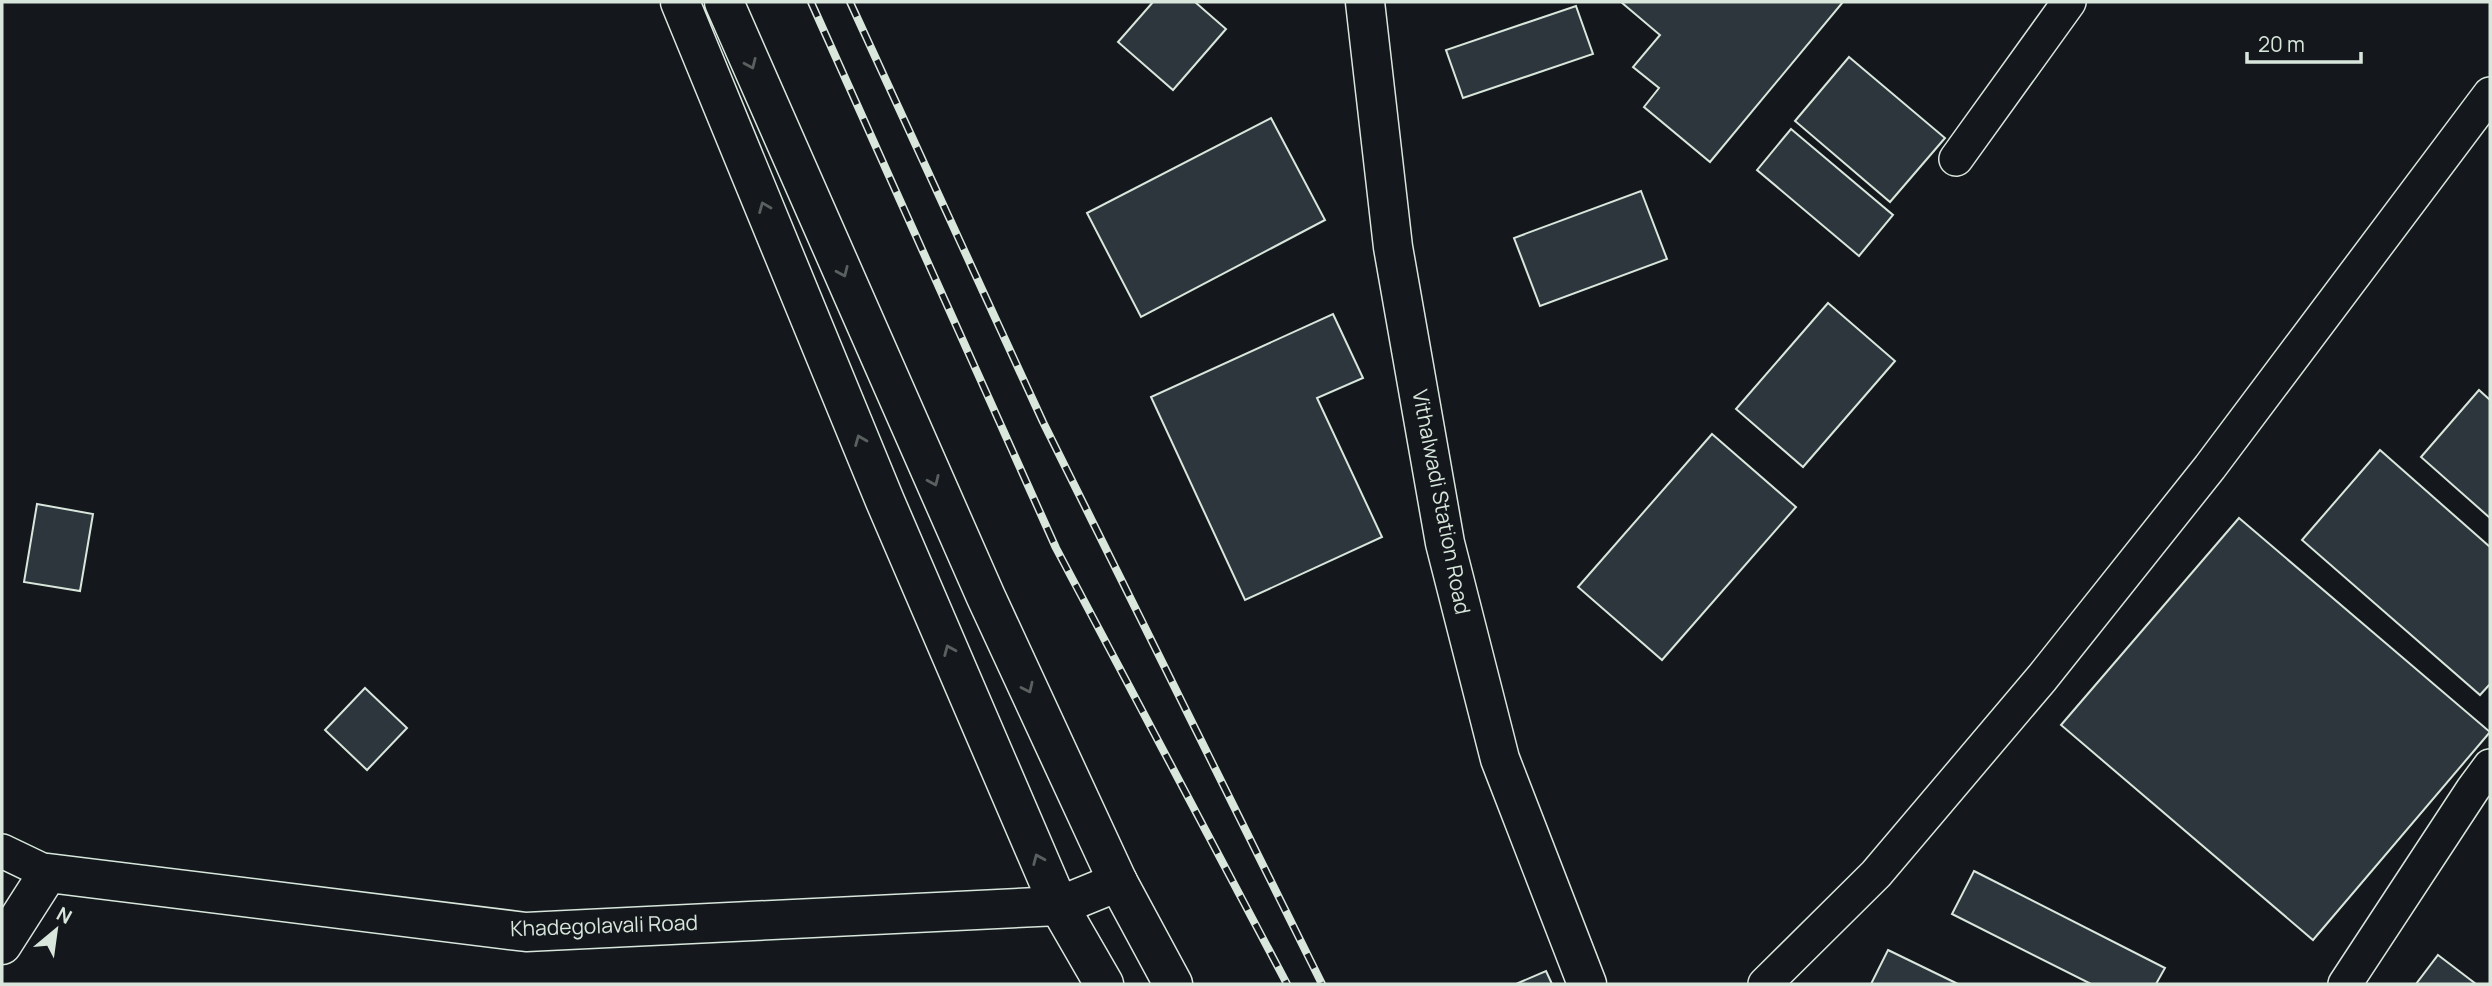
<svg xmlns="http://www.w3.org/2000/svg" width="2492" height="986" font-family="Manrope,sans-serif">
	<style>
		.building { fill: #2c363c; stroke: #d8e6dc; stroke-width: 2 }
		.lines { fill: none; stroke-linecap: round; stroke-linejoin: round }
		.minor-casing { stroke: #d8e6dc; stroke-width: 36 }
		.tertiary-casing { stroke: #d8e6dc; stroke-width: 41 }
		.secondary-casing { stroke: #d8e6dc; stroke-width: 41 }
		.minor { stroke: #14181c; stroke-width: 33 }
		.tertiary { stroke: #14181c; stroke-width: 38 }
		.secondary { stroke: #14181c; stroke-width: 38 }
		.rail-casing { stroke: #d8e6dc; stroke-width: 8 }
		.rail { stroke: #14181c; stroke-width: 5; stroke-dasharray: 16; stroke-linecap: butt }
		.oneway { stroke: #59605f }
		.labels { text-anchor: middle; stroke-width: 5; stroke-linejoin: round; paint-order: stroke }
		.street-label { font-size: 21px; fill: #d8e6dc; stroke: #14181c }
	</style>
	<rect width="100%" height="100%" fill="#14181c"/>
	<path class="building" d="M1153,2H1195L1226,29L1173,90L1118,42Z
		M1621,2H1843L1710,162L1644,107L1659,88L1633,67L1660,35Z
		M1576,6L1593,54L1463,98L1446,50Z
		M1849,57L1945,138L1890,202L1795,121Z
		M1271,118L1325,220L1141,317L1087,213Z
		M1791,129L1893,215L1859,256L1757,170Z
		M1641,191L1667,259L1540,306L1514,238Z
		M1828,303L1895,361L1803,467L1736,409Z
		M1333,314L1363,378L1317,398L1382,537L1245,600L1151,397Z
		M2479,390L2490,400V518L2421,457Z
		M1712,434L1796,507L1662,660L1578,587Z
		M2380,450L2490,547V684L2480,695L2302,540Z
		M37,504L93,514L80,591L24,582Z
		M2239,518L2490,732L2313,940L2061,725Z
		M365,688L407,728L367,770L325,730Z
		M1974,871L2165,968L2156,984H2091L1952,914Z
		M1888,950L1958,984H1871Z
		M2438,955L2476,984H2416Z
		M1546,971L1552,984H1516Z"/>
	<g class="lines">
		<g class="minor-casing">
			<path id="minor" d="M1956,159L2069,2
				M2,851L48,873
				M1765,984L1876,874L2042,678L2210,467L2490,94
				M2345,984L2473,789L2490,766"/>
		</g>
		<g class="tertiary-casing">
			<path id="tertiary" d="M1365,2L1393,247L1445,543L1500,759L1587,984
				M2,945L48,873L526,932L1059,906L1118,882"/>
		</g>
		<g class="secondary-casing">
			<path id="secondary" d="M680,2L885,501L1059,906L1104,984
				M724,2L986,597L1118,882L1173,984"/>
		</g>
		<use href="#minor" class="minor"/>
		<use href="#tertiary" class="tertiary"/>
		<use href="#secondary" class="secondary"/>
		<g class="rail-casing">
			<path id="rail" d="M811,2L1056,548L1287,984
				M850,2L1043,422L1322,984"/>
		</g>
		<use href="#rail" class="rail"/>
	</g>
	<defs><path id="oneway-chevron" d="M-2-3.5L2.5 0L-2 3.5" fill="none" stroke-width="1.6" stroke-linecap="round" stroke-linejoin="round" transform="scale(1.75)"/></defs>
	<g class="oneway">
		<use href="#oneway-chevron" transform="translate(751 64) rotate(66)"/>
		<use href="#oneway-chevron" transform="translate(764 207) rotate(-112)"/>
		<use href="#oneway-chevron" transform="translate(843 272) rotate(66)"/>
		<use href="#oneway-chevron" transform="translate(860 440) rotate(-112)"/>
		<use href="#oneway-chevron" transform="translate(934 481) rotate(66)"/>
		<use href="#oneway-chevron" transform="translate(949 650) rotate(-113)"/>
		<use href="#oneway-chevron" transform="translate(1028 688) rotate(65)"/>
		<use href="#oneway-chevron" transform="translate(1038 859) rotate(-113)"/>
	</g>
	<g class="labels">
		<g class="street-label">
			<text transform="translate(1441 502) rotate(79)" y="7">Vithalwadi Station Road</text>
			<text transform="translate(604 926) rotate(-2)" y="7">Khadegolavali Road</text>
		</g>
	</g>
	<rect width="2492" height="986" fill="none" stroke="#d8e6dc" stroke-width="7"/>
	<g transform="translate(56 930) rotate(29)" stroke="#14181c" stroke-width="5" paint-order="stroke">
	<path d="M0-5L12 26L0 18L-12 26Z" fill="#d8e6dc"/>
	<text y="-10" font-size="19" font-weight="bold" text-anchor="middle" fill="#d8e6dc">N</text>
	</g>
	<path d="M2247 52v10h114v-10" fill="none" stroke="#d8e6dc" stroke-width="3.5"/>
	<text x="2258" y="52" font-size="21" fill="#d8e6dc" stroke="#14181c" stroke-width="5" paint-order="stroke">20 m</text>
</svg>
